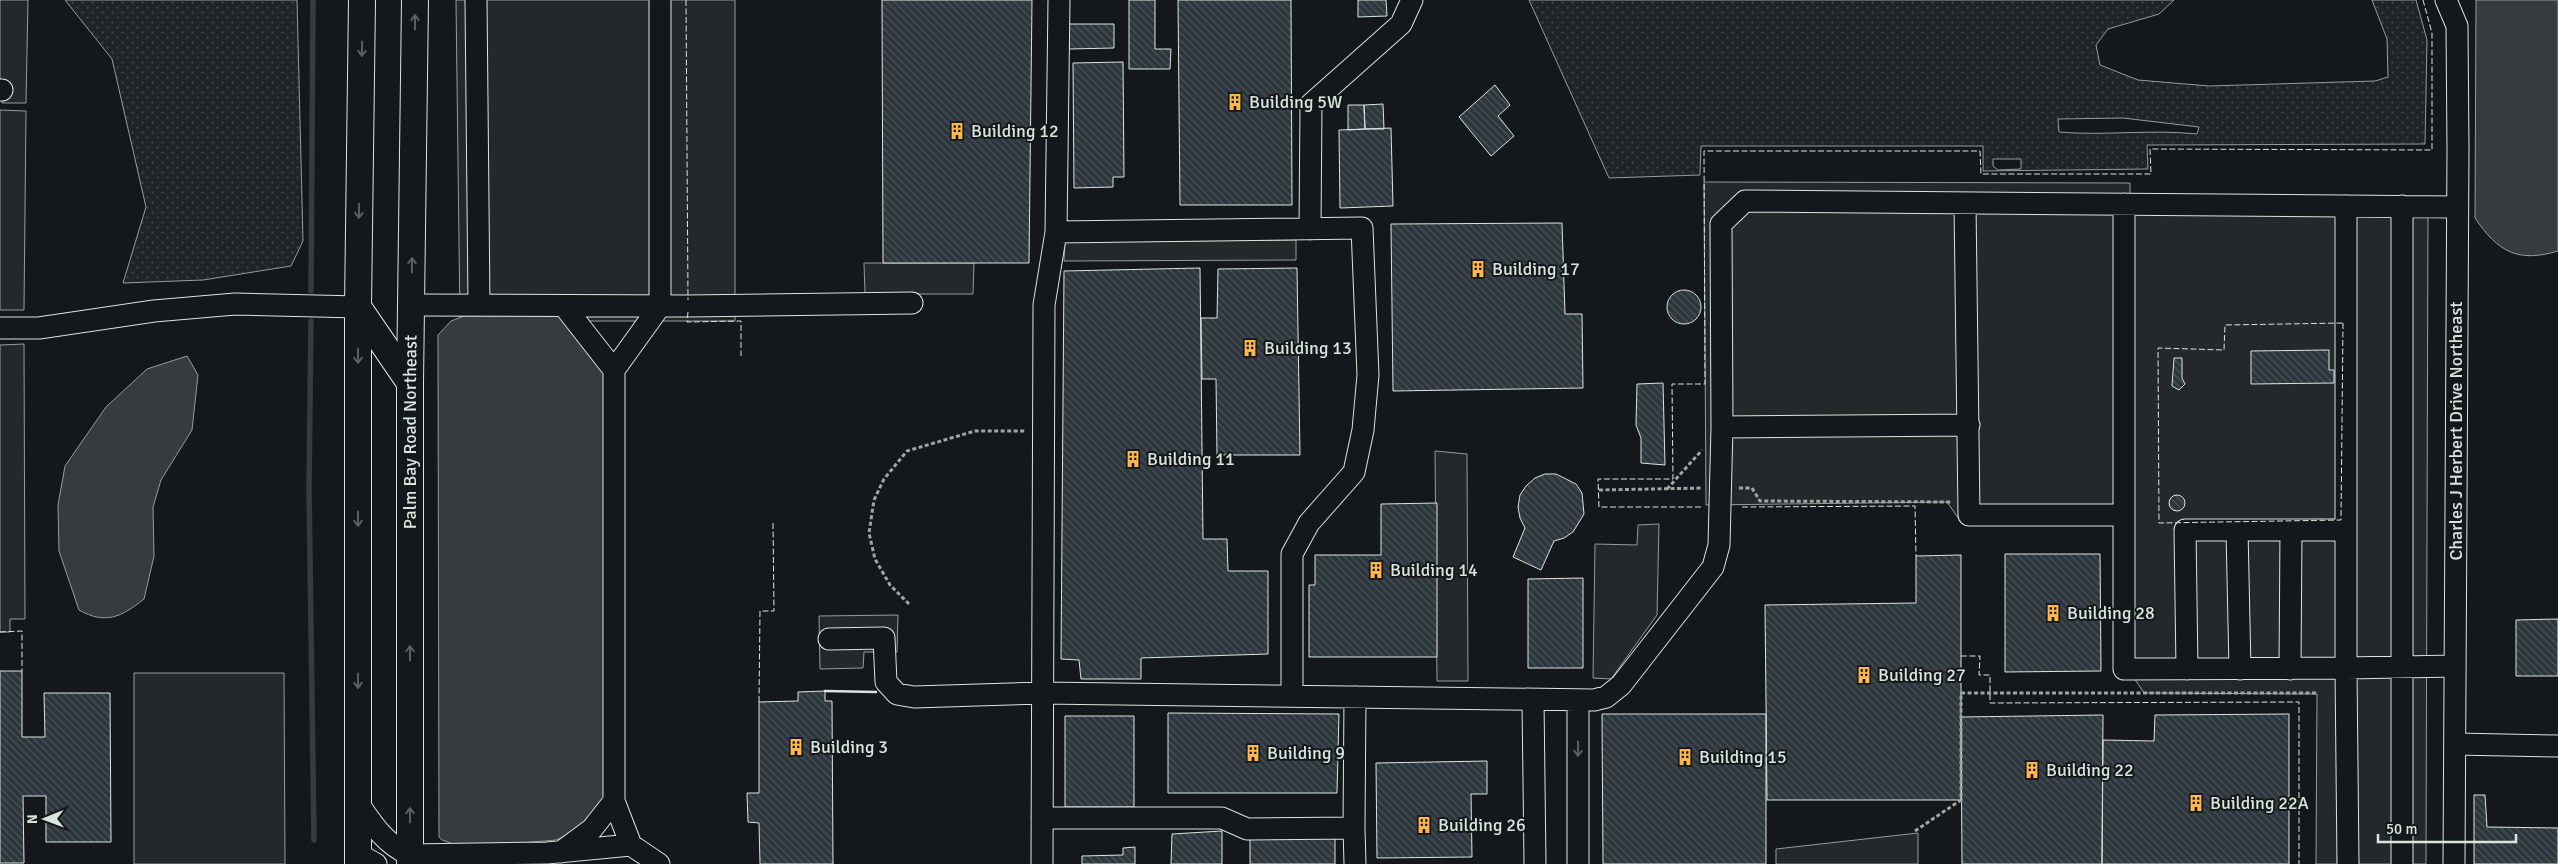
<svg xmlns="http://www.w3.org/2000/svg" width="2558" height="864" font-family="Signika,sans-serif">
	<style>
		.grass { fill: url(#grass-dots); stroke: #939e99; fill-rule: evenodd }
		.parking { fill: #24282b; stroke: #939e99 }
		.water { fill: #363b3e; stroke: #939e99 }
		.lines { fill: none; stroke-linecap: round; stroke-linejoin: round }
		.stream { stroke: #363b3e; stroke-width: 5.5 }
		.building { fill: url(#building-back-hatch); stroke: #d8e6dc }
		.minor-casing { stroke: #d8e6dc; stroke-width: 23 }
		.major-casing { stroke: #d8e6dc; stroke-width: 28 }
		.path { stroke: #9da8a2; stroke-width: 3; stroke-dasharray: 4 2.5; stroke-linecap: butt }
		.minor { stroke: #14181c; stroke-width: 21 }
		.major { stroke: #14181c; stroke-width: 26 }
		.fence { stroke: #d8e6dc; stroke-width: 1; stroke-dasharray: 6 2.5; stroke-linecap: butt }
		.wall { stroke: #d8e6dc; stroke-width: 2.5 }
		.oneway { stroke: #59605f }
		.labels { text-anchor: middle; stroke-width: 4; stroke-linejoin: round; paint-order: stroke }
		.poi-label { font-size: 18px; fill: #d8e6dc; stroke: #14181c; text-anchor: start }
		.street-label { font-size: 18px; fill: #d8e6dc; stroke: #14181c }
	</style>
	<defs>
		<pattern id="grass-dots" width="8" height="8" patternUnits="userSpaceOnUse" patternTransform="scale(1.25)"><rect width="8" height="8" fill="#202428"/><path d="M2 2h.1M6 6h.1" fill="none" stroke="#404447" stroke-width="1.8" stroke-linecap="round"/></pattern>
		<pattern id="building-back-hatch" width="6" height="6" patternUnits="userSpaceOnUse" patternTransform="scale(1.25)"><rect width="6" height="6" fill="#2c363c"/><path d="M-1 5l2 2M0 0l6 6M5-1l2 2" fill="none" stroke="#4a5358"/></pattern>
	</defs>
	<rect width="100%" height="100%" fill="#14181c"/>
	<path class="grass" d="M65,0H297L303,241L291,266L203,280L123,283L146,207L112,59Z
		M1529,0H2174L2159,14L2108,29L2096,45L2100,65L2138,80L2209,86L2375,81L2388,77L2387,39L2372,0H2416L2427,40L2425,144L2147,145L2148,169L1983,171V146H1701L1700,175L1609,178ZM2123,118L2199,127L2197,134C2151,129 2105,136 2059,132L2058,119ZM1993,159H2021V169L1998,170L1993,166Z"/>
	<path class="parking" d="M0,0H28L26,103H2L0,78Z
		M456,0H735V321H460Z
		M0,110L26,111L24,310H0Z
		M1704,182L2130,183V204L2428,206L2426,864H2316L2317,694L2144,693L2128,669V521L1961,522L1947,502L1706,505Z
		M1296,240V260L1064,261L1065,242Z
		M864,263H974L973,294H865Z
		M24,344L25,619H10V632H0V345Z
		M1435,451L1467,454L1468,681H1437Z
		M1659,524L1657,615L1611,679L1593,678L1595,544L1637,545L1638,525Z
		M898,615L897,652H864L863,668L820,669L819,616Z
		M134,673H284L285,864H134Z
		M1918,833V864H1776V849Z"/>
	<path class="water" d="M2476,0H2558V251C2518,263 2498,252 2475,218Z
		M464,316H560L602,368L611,402L613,772L599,810L581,829L556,840L521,843L453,844L442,840L439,837L438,335L451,321Z
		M187,356L198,375L192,430L161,480L153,507L154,556L144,599C121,617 106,625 79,610L59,551L58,505L65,466L106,407L147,369Z"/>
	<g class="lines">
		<path class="stream" d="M311,291L313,0
			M311,321L309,487L314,840"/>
	</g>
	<path class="building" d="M882,0H1032L1029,263H883Z
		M1129,0H1155V49H1171L1170,69H1129Z
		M1178,0H1291L1292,205H1180Z
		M1358,0H1386L1387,16L1358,17Z
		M1069,24H1114V48L1069,49Z
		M1123,62L1124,177H1113V187L1074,188L1073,63Z
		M1495,85L1510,105L1498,116L1514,136L1491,156L1459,117Z
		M1383,104L1384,129H1365L1364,105Z
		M1348,105H1364L1365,129L1348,130Z
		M1391,128L1393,206L1340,208L1339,130Z
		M1562,223L1565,314H1582L1583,388L1393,391L1391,224Z
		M1200,268L1203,539H1227L1228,571H1268V654L1141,658V679H1081L1079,660L1061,659L1064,271Z
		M1297,268L1300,455H1217L1216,379H1202L1201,318H1217L1218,269Z
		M1667 307a17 17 0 1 1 34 0a17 17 0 1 1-34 0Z
		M2329,350V370H2334V383L2251,384V351Z
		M2174,358H2182V378L2185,384L2179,390L2172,386Z
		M1663,383L1665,465L1641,463V438L1636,425L1637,384Z
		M1545,474H1556L1576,484L1582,493L1584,514L1573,532L1564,538L1554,541L1541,570L1513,557L1525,528L1520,518L1518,507L1520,495L1526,486L1535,478Z
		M2169 503a8 8 0 1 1 16 0a8 8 0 1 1-16 0Z
		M1437,503V657H1309V585H1315V555H1381V504Z
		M2005,554H2100L2101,671L2005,672Z
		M1961,555V800H1767L1765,605L1916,603V556Z
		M1583,578V668H1528V579Z
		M2558,619V676H2516V620Z
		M0,671H22V737H45L44,693H110L111,842H46V796H23L24,863H0Z
		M825,691V701H832L833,864H760L759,823L748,822L747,793H759V702L798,701V692Z
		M1168,713L1339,714L1337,793H1168Z
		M1602,714H1766V864H1603Z
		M2289,714V864H2102L2103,740L2154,741L2155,715Z
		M2103,715L2102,864H1962L1961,717Z
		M1065,716H1134V807H1065Z
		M1487,761V794H1471L1472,857L1377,858L1376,763Z
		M2474,795H2485L2487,827L2558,828V864H2474Z
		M1222,831V864H1171L1172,834Z
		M1250,838H1335V864H1250Z
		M1135,847V864H1082V856L1123,855V848Z"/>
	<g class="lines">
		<g class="minor-casing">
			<path id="minor" d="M476,0L479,305
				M2446,0L2457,26L2458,149L2454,864
				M0,90H2
				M1965,203L1969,515H2124
				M2124,204V669L2346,668L2348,864
				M2346,206V530
				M2402,206V864
				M1310,229L1311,104L1401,24L1412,0
				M1056,232L1362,228L1368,375L1363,430L1354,472L1309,523L1292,554V696
				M411,305L688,306L912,303
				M564,306L614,370
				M0,328H39L154,311L235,304L358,307
				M1722,427L1969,425
				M2237,530L2240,669
				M829,639L884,638L886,682L897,694L914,697L1043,693L1594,700L1606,697L1621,685L1713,567L1719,545L1722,427L1721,224L1745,201L2457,207
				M2187,669L2185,530H2346V668L2455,666
				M2290,669L2291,530
				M1533,700L1535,864
				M2455,744L2558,746
				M358,803C373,825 385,844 410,855L547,853L631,845L659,864
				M1042,818H1222L1247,829L1354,828L1355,864
				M1354,828L1355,697
				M631,845L614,801V370L660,306V0
				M561,852L592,829L614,801
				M358,854L376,864
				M1042,864L1044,305L1056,232L1059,0
				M1578,864V700"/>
		</g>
		<g class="major-casing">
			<g id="major">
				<path d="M358,307L410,383"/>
				<path d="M358,864V307L362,0"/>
				<path id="s1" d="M410,864V383L415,0"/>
			</g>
		</g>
		<path class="path" d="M1739,488H1752L1760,501L1951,502
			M1667,489L1702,450
			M1599,490L1703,488
			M909,604L890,585L875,559L869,533L874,500L884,479L907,451L975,431H1025
			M1915,831L1961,800V693H2317"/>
		<use href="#minor" class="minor"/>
		<use href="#major" class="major"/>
		<path class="fence" d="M686,0L688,300
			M688,312L687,322L741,321V356
			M2343,323L2341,520L2159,523L2158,348L2224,350L2225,325Z
			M1701,507H1599L1598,479H1673L1672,384H1705L1704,151H1980L1981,174H2151L2150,149L2432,150V33L2423,0
			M1742,507L1915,506L1916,556
			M0,632L22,631V671
			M1961,656H1980L1979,675H1990V703L2299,702V864
			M759,702L760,611H774L773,521"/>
		<path class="wall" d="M825,691L876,692"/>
	</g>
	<defs><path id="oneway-shaft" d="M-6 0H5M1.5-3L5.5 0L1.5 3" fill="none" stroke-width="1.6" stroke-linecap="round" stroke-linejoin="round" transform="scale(1.25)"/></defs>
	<g class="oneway">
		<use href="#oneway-shaft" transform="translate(415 22) rotate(-90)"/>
		<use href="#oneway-shaft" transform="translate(362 49) rotate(91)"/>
		<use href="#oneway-shaft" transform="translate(359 211) rotate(91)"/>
		<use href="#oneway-shaft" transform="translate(412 265) rotate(-89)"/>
		<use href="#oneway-shaft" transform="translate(358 356) rotate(90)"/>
		<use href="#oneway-shaft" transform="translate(358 519) rotate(90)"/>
		<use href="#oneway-shaft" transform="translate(410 653) rotate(-90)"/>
		<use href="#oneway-shaft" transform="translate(358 681) rotate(90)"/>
		<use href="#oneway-shaft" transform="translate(1578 749) rotate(90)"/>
		<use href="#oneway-shaft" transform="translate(410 815) rotate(-90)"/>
	</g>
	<defs>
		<g id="building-bare" transform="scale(1.35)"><path d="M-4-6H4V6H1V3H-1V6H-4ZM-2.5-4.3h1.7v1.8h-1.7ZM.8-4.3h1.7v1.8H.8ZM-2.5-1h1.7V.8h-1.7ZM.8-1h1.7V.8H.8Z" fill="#ffb74d" stroke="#14181c" stroke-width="2.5" paint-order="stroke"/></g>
	</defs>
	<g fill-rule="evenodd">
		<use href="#building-bare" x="1235" y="102"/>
		<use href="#building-bare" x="957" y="131"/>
		<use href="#building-bare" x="1478" y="269"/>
		<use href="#building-bare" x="1250" y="348"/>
		<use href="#building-bare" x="1133" y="459"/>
		<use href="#building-bare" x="1376" y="570"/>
		<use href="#building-bare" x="2053" y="613"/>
		<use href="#building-bare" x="1864" y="675"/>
		<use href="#building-bare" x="796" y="747"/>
		<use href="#building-bare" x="1253" y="753"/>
		<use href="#building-bare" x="1685" y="757"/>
		<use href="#building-bare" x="2032" y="770"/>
		<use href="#building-bare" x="2196" y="803"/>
		<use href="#building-bare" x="1424" y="825"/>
	</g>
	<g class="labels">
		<g class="poi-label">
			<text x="1249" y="108">Building 5W</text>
			<text x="971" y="137">Building 12</text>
			<text x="1492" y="275">Building 17</text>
			<text x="1264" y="354">Building 13</text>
			<text x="1147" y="465">Building 11</text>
			<text x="1390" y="576">Building 14</text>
			<text x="2067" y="619">Building 28</text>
			<text x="1878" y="681">Building 27</text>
			<text x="810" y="753">Building 3</text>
			<text x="1267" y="759">Building 9</text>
			<text x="1699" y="763">Building 15</text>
			<text x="2046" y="776">Building 22</text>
			<text x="2210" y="809">Building 22A</text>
			<text x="1438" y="831">Building 26</text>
		</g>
		<g class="street-label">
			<text transform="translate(2456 431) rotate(-90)" y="6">Charles J Herbert Drive Northeast</text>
			<text dy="6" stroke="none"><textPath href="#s1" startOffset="432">Palm Bay Road Northeast</textPath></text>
		</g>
	</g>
	<g transform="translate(45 819) rotate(269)" stroke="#14181c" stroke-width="4" paint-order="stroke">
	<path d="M0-4L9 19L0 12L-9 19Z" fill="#d8e6dc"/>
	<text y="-8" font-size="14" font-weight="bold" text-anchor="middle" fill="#d8e6dc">N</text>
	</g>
	<path d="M2378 834v8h138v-8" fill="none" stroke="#d8e6dc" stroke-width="2.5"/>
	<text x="2386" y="834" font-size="15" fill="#d8e6dc" stroke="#14181c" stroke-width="4" paint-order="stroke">50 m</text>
</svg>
